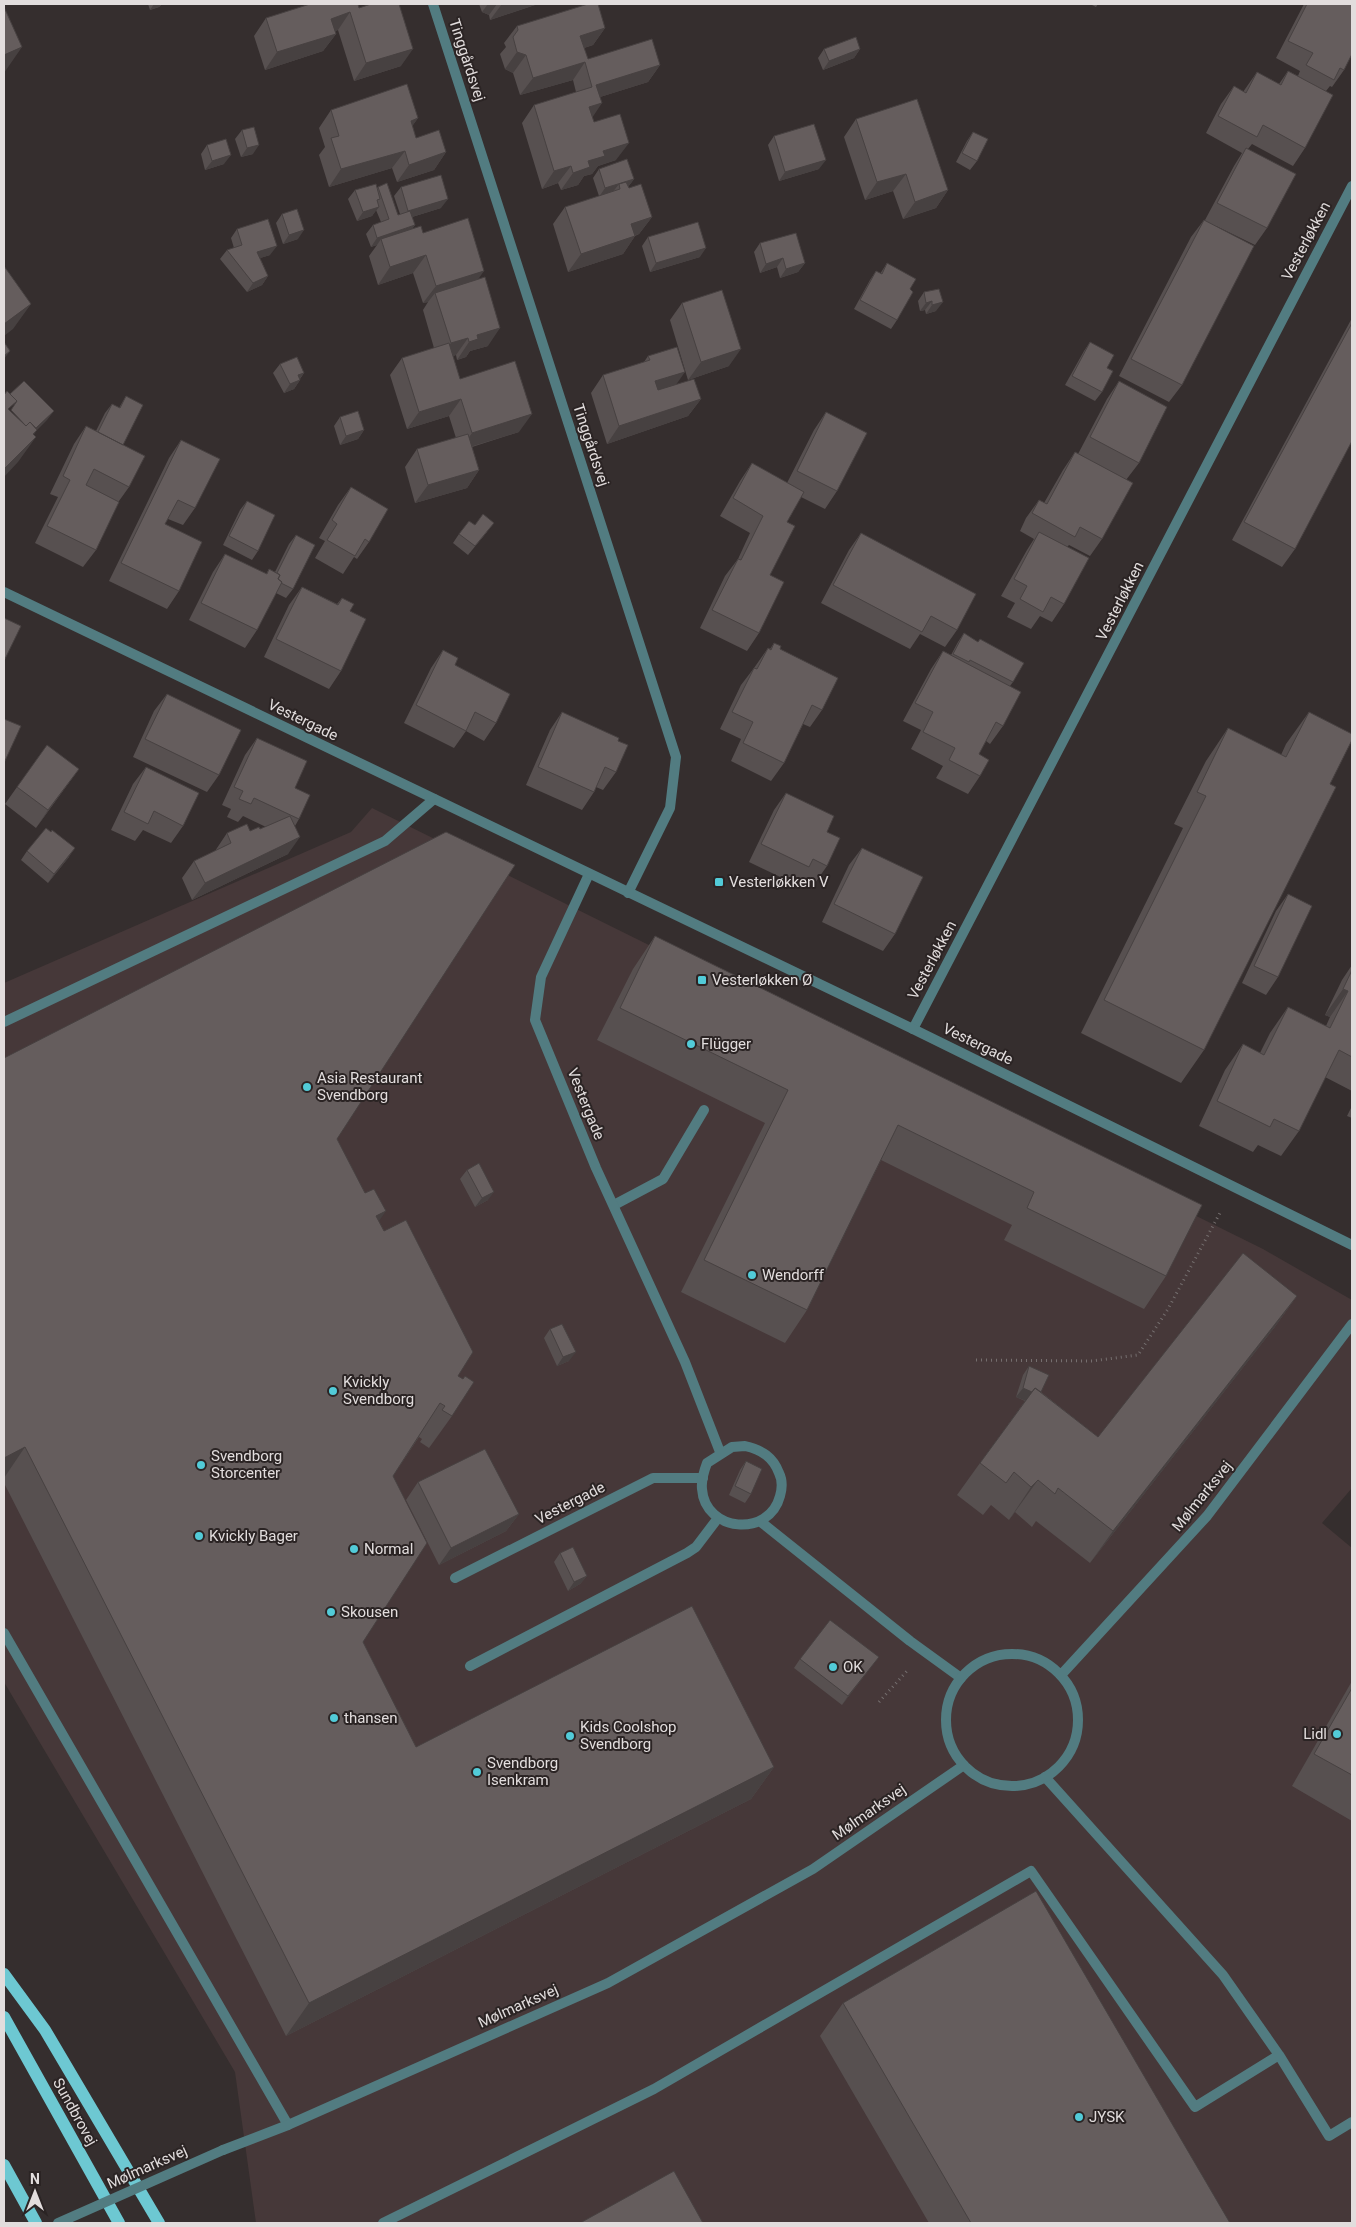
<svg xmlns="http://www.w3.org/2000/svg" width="1356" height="2227" font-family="Roboto,sans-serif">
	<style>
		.built { fill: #463839 }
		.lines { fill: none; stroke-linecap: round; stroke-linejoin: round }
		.path { stroke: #756f6f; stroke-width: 3; stroke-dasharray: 1 4; stroke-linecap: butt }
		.service { stroke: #527c81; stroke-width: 10 }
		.minor { stroke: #527c81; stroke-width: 10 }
		.tertiary { stroke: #527c81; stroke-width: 10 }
		.primary { stroke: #6dc8d2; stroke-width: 12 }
		.tertiary-bridge { stroke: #527c81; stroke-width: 10 }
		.wall { fill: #575050 }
		.shaded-wall { fill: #474141 }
		.building { fill: #655d5d; stroke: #474141 }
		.poi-dot { fill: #52cbd8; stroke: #2b2424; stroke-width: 2 }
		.labels { text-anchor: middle; stroke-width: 4; stroke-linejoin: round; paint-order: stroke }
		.street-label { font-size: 15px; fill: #e2dddd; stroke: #2b2424 }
		.poi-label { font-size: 15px; fill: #e2dddd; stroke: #2b2424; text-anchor: start }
	</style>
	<rect width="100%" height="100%" fill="#352e2e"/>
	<path class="built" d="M372,808L1263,1249L1352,1300V1488L1322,1523L1352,1548V2223H256L235,2072L4,1682V983L351,832Z"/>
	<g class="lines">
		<path class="path" d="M976,1360L1092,1361L1138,1355L1168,1309L1221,1211
			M879,1702L907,1671"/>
		<path class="service" d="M4,1022L385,841L434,799
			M614,1205L663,1179L704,1110
			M455,1578L653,1478H703
			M4,1633L288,2125
			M470,1666L687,1553L696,1547L718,1518
			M1045,1777L1223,1975L1279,2055L1329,2136L1352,2122
			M383,2223L654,2089L1031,1871L1195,2107L1279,2055"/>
		<path class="minor" d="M433,4L676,757L670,808L628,893
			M589,874L541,977L535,1020L596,1168L685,1362L720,1452
			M913,1029C1061,749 1204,466 1352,186
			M745,1446C762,1450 773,1457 779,1473C783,1481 782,1489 780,1496C769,1538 705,1532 702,1489C701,1480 704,1471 707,1463L732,1447Z
			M761,1522L910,1641L961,1678"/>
		<path class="tertiary" d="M4,592L913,1029L1352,1245
			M946 1720a66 66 0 1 1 132 0a66 66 0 1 1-132 0Z
			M1061,1675L1207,1516L1352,1324
			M223,2150L288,2125L608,1983L813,1869L964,1765"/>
		<path class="primary" d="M4,1974L45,2030L159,2223
			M4,2017L119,2223
			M4,2165L36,2223"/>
		<path class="tertiary-bridge" d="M58,2223L223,2150"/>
	</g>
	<path class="wall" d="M148,4H162L159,7L150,10Z
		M479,4H538L490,20L489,15L482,12Z
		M1090,4H1098L1096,7Z
		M1304,4H1350L1344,70L1332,87L1330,86L1326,91L1305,148L1293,166L1252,144L1248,149L1267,228L1255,245L1216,226L1182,385L1169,402L1119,376L1191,237L1204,220H1205L1234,166L1242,153L1206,133L1221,104L1234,86L1243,92L1257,72L1279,84L1288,71L1298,76L1300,71L1276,58Z
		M359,8L401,66L354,81L338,30L335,31L336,34L323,51L265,70L254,36L266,18Z
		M517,26L605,28L593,45L584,48L588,59L660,65L648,82L600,97L592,117L594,122L616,160L598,166L592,174L584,176L578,185L561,190L558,183L542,189L522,123L534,105L576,92L573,80L520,95L513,73L505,69L500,54L506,47L504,43Z
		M824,49H860L854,58L823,70L818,58Z
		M331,110L418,118L412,126L416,138L446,152L434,170L397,182L392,168L329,187L319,155L325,147L319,128Z
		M856,119L948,190L936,208L903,219L893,191L865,200L844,137Z
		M242,130L253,154L241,157L235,139Z
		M973,132L977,161L970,170L956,162L967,141Z
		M774,136L819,169L779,181L768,145Z
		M207,145L224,164L205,170L201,154Z
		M599,169L634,179L628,187L652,217L639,234L635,236L623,254L568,272L553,224L565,207L599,196L593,178Z
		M378,187L398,215L400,214L394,196L401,187L441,208L412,217L415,225L412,229L423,233L478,279L488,346L470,351L466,357L457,360L456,355L453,356L460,379L519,432L472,447L479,470L467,488L415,503L405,467L417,449L456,438L449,416L407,429L390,375L402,358L434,348L423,310L428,302L423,303L413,273L378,285L369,256L377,245L371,247L366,234L373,225L381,222L376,210L372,216L357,221L348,199L355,190L377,188Z
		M282,214L298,239L283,244L276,223Z
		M237,229L270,255L260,258L268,276L262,285L247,292L220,259L227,250L234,248L231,238Z
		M648,237L700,257L650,272L642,246Z
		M760,243L805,263L798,272L780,278L777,267L760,273L754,252Z
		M887,263L910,289L897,320L891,329L854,309L870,280L876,271L880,274Z
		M939,289L936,311L926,314L925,310L920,311L918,301L924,292Z
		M682,303L729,366L688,380L670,320Z
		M1352,318V441L1295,549L1282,567L1232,540Z
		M1090,342L1107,368L1102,392L1095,401L1065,385L1084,351Z
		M648,356L676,384L701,399L688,416L607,444L591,393L603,375L644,362Z
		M280,364L304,373L300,379V380L294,389L284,393L273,373Z
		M1119,381L1139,463L1126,480L1102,539L1090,556L1069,545L1067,547L1064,604L1052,622L1040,616L1031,629L1007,617L1015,603L1001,596L1027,550L1034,539L1020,531L1026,518L1039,500L1044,503L1063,470L1075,452L1078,454L1107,399Z
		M126,396L123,445L129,487L119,501L96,550L83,567L35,543L58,497L50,494L74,444L86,426L96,431L105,413L112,404L119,408Z
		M826,412L837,491L825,509L801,497L787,522L770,575L759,633L747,651L700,628L725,576L738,559L750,533L720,516L740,481L752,463L787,483L814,430Z
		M340,417L364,430L358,439L340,445L334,426Z
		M181,440L195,508L183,525L168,519L165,524L179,591L167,609L109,581L169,458Z
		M351,487L369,542L357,559L354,557L343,574L315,558L325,541L319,538L338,505Z
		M247,501L258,551L252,560L223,545L240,510Z
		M475,525L487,532L468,555L453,543L459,534Z
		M861,533L957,630L945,647L920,634L910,649L821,603L849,550Z
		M296,535L293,589L286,598L276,593L257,630L245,648L189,620L213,572L225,554L266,574L269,569L275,572L289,544Z
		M302,587L337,604L342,598L341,671L329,689L264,657L289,605Z
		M964,633L1013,682L1010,686L1003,726L990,744L986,741L979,754L980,776L968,794L936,778L943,766L911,749L921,730L903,721L931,669L943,651L951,655L958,642Z
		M774,643L822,710L810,727L803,724L784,763L771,781L731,761L741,739L720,729L741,685L754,668L768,648L770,649Z
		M443,650L455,665L496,723L484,741L466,731L454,748L404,723L431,668Z
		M167,694L219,775L207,792L133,757L154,711Z
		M562,712L618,741L616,772L603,790L596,787L594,792L582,810L526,785L550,730Z
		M1309,712L1330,784L1204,1050L1181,1083L1081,1033L1183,828L1174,824L1206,761L1228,728L1281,755L1286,744Z
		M257,738L295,788L299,819L295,826L288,854L192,900L182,878L194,861L215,851L227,833L250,831L260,829L266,827L243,816L238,822L227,817L231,809L222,805L245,755Z
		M146,767L183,826L171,843L143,830L135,841L111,830L133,784Z
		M79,769L36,828L5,804L17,787Z
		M786,793L827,866L815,883L802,877L797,885L749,862L774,810Z
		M862,848L895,934L883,951L822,922L849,865Z
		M27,851L69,857L48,883L21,860Z
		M1288,894L1278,977L1266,995L1242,983L1276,911Z
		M655,936L1166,1276L1144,1309L1004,1240L1012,1225L881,1160L807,1310L785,1343L681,1292L765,1123L597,1040L633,969Z
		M1352,965V1091L1325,1077L1299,1131L1281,1156L1258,1145L1253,1152L1199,1126L1225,1070L1243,1044L1260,1053L1270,1033L1288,1007L1326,1026L1330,1017L1325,1015L1342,980Z
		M4,1058L337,1139L458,1376L452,1416L429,1448L420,1442L422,1439L419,1437L393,1476L363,1642L416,1747L774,1767L751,1799L286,2036L4,1483Z
		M1352,1106V1118L1347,1116Z
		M467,1170L488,1200L475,1207L460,1179Z
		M1297,1296L1274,1328L1090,1563L1036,1521L1032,1527L1015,1512L1009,1520L991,1505L983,1515L957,1495L980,1463L1025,1401L1016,1397L1023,1375L1029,1366L1041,1392L1098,1437Z
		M550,1329L569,1361L557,1366L544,1338Z
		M746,1461L751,1494L745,1503L729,1495L740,1470Z
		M418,1482L519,1514L506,1531L439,1565L406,1500Z
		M560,1553L587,1576L580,1584L568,1591L554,1562Z
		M800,1659L872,1666L842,1705L794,1668Z
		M1352,1681V1821L1292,1786Z
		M843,2003L1230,2223H929L820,2036Z"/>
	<path class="shaded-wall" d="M154,4H162L159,7L150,10Z
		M488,4H497L489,15L482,12Z
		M502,4H538L490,20Z
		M350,12L338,30L319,36L331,19Z
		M605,28L593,45L568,53L580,36Z
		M336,34L323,51L265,70L277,52Z
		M22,47L4,73V55Z
		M413,49L401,66L354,81L366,63Z
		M860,49L854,58L823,70L829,61Z
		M517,52L526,55L513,73L505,69Z
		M585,62L573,80L520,95L533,78Z
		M660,65L648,82L584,102L596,85Z
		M602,103L590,121L589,107Z
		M418,118L406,135L411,121Z
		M629,143L616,160L598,166L592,174L584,176L578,185L561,190L573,173L603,151Z
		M259,145L253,154L241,157L247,148Z
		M405,151L392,168L329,187L341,169Z
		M446,152L434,170L397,182L409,165Z
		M231,155L224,164L205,170L212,161Z
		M826,160L819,169L779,181L785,172Z
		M571,166L558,183L542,189L554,171Z
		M906,174L893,191L865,200L877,182Z
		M634,179L627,188L620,189L619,184Z
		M619,184L612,193L599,197L605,188Z
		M948,190L936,208L903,219L915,202Z
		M448,199L441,208L402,220L408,211Z
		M379,207L372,216L357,221L363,212Z
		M652,217L639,234L619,241L631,224Z
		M415,225L408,234L381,239L377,245L371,247L377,238Z
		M304,230L298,239L283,244L289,235Z
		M635,236L623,254L568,272L581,254Z
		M277,246L270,255L251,261L257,252Z
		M706,248L700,257L650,272L656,263Z
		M426,255L413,273L378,285L390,267Z
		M783,258L777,267L760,273L766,264Z
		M805,263L798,272L780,278L786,269Z
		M484,271L472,288L435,293L428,302L423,303L436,286Z
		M268,276L262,285L247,292L253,283Z
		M932,301L925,310L920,311L926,303Z
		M943,302L936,311L926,314L932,305Z
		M31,304L13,329L4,336V324Z
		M500,328L488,346L470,351L466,357L457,360L469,342L477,335Z
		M468,338L456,355L438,361L451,343Z
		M741,349L729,366L688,380L701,362Z
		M10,351L4,359V356Z
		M685,372L673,389L643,399L655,381Z
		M304,373L298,381L300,380L294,389L284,393L290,384L298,375Z
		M461,399L449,416L407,429L419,412Z
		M701,399L688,416L607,444L619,426Z
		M54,411L47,420L37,430L24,449L36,437L18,462L4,477V469L32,432Z
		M532,414L519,432L460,450L472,433Z
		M364,430L358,439L340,445L346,436Z
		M479,470L467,488L415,503L428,485Z
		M79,769L66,786L36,828L48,810Z
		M300,837L288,854L192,900L205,883Z
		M75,848L69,857L48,883L54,874Z
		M1343,989L1348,991L1330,1017L1325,1015Z
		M494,1192L488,1200L475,1207L482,1198Z
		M386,1211L363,1244L376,1216Z
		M1297,1296L1274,1328L1090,1563L1113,1531Z
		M576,1352L569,1361L557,1366L563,1357Z
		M1023,1388L1040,1395L1034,1404L1016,1397Z
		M25,1447L4,1478V1458Z
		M1038,1480L1015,1512L1009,1520L1031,1487Z
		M519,1514L506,1531L439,1565L451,1548Z
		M587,1576L580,1584L568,1591L574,1582Z
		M879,1657L872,1666L842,1705L848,1696Z
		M774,1767L751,1799L286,2036L309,2003Z"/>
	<path class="building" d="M310,4H358L359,8L371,4H399L413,49L366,63L350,12L331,19L336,34L277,52L266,18Z
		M588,4H598L605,28L580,36L588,59L652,39L660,65L596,85L602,103L589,107L594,122L620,114L629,143L603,151L605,156L588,161L590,167L573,173L571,166L554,171L534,105L592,87L585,62L533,78L526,55L517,52L513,37L518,30L517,26Z
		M1307,4H1350L1352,5V54L1344,70L1340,68L1334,80L1306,65L1313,53L1288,41Z
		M4,7L22,47L4,55Z
		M856,37L860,49L829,61L824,49Z
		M1288,71L1333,95L1305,148L1263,125L1257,137L1218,116L1234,86L1246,93L1257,72L1281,85Z
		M407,84L418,118L411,121L416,138L439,130L446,152L409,165L405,151L341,169L331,138L339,136L331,110Z
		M917,99L948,190L915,202L906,174L877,182L856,119Z
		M814,124L826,160L785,172L774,136Z
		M254,127L259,145L247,148L242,130Z
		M973,132L988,139L977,161L962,153Z
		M226,139L231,155L212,161L207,145Z
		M1246,148L1296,174L1267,228L1217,203Z
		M627,159L634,179L605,188L599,169Z
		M441,175L448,199L408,211L401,187Z
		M626,182L629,188L641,184L652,217L631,224L635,236L581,254L565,207L620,189L619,184Z
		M387,183L398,215L410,211L415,225L377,238L373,225L389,219L378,187Z
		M376,184L380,199L377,200L379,207L363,212L355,190Z
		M297,209L304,230L289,235L282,214Z
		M468,218L484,271L436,286L426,255L390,267L381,239L421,226L423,233Z
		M268,219L277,246L257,252L268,276L253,283L227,250L242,245L237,229Z
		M1204,220L1254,246L1182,385L1131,359Z
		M698,222L706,248L656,263L648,237Z
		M796,233L805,263L786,269L783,258L766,264L760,243Z
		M887,263L916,279L910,289L913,292L897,320L860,300L876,271L882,274Z
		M4,266L31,304L4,324Z
		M485,277L500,328L477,335L478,339L469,342L468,338L451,343L435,293Z
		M939,289L943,302L932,305V301L926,303L924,292Z
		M722,290L741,349L701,362L682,303Z
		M1352,323V441L1295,549L1244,522Z
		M4,342L10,351L4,356Z
		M1090,342L1114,355L1107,368L1113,371L1102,392L1072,376Z
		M449,343L460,379L515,361L532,414L472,433L461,399L419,412L402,358Z
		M677,347L685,372L655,381L658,390L694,379L701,399L619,426L603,375L650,360L648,356Z
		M297,357L304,373L298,375L300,380L290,384L280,364Z
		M24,381L54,411L36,428L30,422L26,426L11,410L17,401L10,394Z
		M1119,381L1167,407L1139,463L1090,437Z
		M7,391L17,401L8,409L26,426L30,422L37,430L33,434L36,437L4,469V395Z
		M126,396L143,405L123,445L98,432L112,404L120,408Z
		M358,411L364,430L346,436L340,417Z
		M826,412L867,433L837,491L797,471Z
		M86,426L145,456L129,487L94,469L86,485L119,502L96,550L47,526L70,480L63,476Z
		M468,434L479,470L428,485L417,449Z
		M181,440L220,459L195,508L178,500L165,524L202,542L179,591L121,563Z
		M1075,452L1133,483L1102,539L1080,527L1075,537L1032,513L1039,500L1047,504Z
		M752,463L804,492L787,522L795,526L770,575L784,582L759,633L712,610L738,559L741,560L763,516L733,498Z
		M351,487L388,509L369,542L365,539L355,556L327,540L337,524L332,520Z
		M247,501L275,515L258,551L229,536Z
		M483,514L494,523L475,546L459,534L469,521L475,525Z
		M1039,532L1089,558L1064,604L1051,597L1043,612L1020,599L1027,586L1014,579Z
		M861,533L976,594L957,630L931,616L922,632L833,585Z
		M296,535L315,545L293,589L281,583L282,582L278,579L280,575L277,573Z
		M225,554L267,574L269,569L280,575L278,579L282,582L257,630L201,603Z
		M302,587L338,605L342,598L354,604L350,611L366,619L341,671L276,639Z
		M4,618L21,626L4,661Z
		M964,633L978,642L980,639L1024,663L1013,682L970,660L969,662L953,654Z
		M774,643L781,646L780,649L838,678L822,710L812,705L784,763L743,743L753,722L732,712L754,668L757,669L768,648L771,650Z
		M443,650L458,658L455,665L510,694L496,723L475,712L466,731L416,705Z
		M943,651L1021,692L1003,726L996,722L979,754L989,760L980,776L949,760L955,748L923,732L933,712L915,703Z
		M167,694L241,730L219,775L145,739Z
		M562,712L619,738L618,741L628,745L616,772L605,767L594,792L538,767Z
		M1309,712L1352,734V740L1330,784L1336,787L1204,1050L1104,1000L1206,796L1197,792L1228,728L1286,757Z
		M4,719L21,726L4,763Z
		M257,738L307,761L295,788L310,795L299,819L254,798L251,804L239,799L243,791L234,787Z
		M47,745L79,769L48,810L17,787Z
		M146,767L199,793L183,826L154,811L148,824L124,812Z
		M786,793L834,816L827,832L840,838L827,866L813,859L809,867L761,844Z
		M290,816L300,837L205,883L194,861L231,843L227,833L247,824L250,831L259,827L260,829Z
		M46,828L51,832L52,830L75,848L54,874L27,851Z
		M446,832L515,865L337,1139L365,1193L374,1189L386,1211L376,1216L384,1231L406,1220L473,1352L458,1376L463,1379L465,1376L474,1382L452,1416L442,1410L445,1406L440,1403L393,1476L427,1543L363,1642L416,1747L692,1606L774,1767L309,2003L25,1447L4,1458V1058Z
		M862,848L923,877L895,934L834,904Z
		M1288,894L1312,906L1278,977L1254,966Z
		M655,936L1202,1205L1166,1276L1027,1208L1034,1192L898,1125L807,1310L704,1260L788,1090L620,1008Z
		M1352,970V1057L1339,1050L1299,1131L1274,1119L1270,1127L1217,1101L1243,1044L1264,1055L1288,1007L1330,1028L1348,991L1343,989Z
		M479,1163L494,1192L482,1198L467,1170Z
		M1243,1253L1297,1296L1113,1531L1058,1488L1055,1494L1038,1480L1031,1487L1014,1472L1006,1483L980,1463L1035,1388L1098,1437Z
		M562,1324L576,1352L563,1357L550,1329Z
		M1029,1366L1049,1375L1041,1392L1035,1388L1032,1392L1023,1388Z
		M485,1449L519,1514L451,1548L418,1482Z
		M746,1461L762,1469L751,1494L735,1486Z
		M573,1547L587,1576L574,1582L560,1553Z
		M830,1620L879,1657L848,1696L800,1659Z
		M1352,1688V1775L1314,1754Z
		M1036,1891L1230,2223H971L843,2003Z
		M674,2171L703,2223H580Z"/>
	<g class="poi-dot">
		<rect x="714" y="877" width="10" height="10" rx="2.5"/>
		<rect x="697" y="975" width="10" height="10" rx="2.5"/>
		<circle cx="691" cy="1044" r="5"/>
		<circle cx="307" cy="1087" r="5"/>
		<circle cx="752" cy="1275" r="5"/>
		<circle cx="333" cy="1391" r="5"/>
		<circle cx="201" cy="1465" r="5"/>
		<circle cx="199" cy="1536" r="5"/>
		<circle cx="354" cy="1549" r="5"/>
		<circle cx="331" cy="1612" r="5"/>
		<circle cx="833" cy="1667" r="5"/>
		<circle cx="334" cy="1718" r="5"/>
		<circle cx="1337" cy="1734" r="5"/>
		<circle cx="570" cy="1736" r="5"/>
		<circle cx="477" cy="1772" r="5"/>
		<circle cx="1079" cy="2117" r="5"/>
	</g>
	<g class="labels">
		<g class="street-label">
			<text transform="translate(467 60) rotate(72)" y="5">Tinggårdsvej</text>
			<text transform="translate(1306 241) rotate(-62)" y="5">Vesterløkken</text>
			<text transform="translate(591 445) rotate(72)" y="5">Tinggårdsvej</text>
			<text transform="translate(1120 601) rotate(-63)" y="5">Vesterløkken</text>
			<text transform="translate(303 720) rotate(26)" y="5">Vestergade</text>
			<text transform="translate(932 960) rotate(-62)" y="5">Vesterløkken</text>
			<text transform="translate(978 1044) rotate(26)" y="5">Vestergade</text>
			<text transform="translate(586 1104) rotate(68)" y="5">Vestergade</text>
			<text transform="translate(1202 1496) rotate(-51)" y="5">Mølmarksvej</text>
			<text transform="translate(570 1503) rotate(-27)" y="5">Vestergade</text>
			<text transform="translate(869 1812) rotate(-35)" y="5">Mølmarksvej</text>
			<text transform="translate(518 2006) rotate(-24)" y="5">Mølmarksvej</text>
			<text transform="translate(75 2112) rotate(61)" y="5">Sundbrovej</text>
			<text transform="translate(147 2167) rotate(-24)" y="5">Mølmarksvej</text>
		</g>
		<g class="poi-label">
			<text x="729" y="887">Vesterløkken V</text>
			<text x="712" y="985">Vesterløkken Ø</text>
			<text x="701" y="1049">Flügger</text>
			<text x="317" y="1083">Asia Restaurant<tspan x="317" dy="17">Svendborg</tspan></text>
			<text x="762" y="1280">Wendorff</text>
			<text x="343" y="1387">Kvickly<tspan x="343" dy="17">Svendborg</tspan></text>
			<text x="211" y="1461">Svendborg<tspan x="211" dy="17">Storcenter</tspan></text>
			<text x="209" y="1541">Kvickly Bager</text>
			<text x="364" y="1554">Normal</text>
			<text x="341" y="1617">Skousen</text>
			<text x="843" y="1672">OK</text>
			<text x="344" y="1723">thansen</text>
			<text x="580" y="1732">Kids Coolshop<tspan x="580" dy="17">Svendborg</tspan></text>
			<text x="1327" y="1739" text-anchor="end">Lidl</text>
			<text x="487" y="1768">Svendborg<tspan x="487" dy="17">Isenkram</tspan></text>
			<text x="1089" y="2122">JYSK</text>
		</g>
	</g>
	<rect width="1356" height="2227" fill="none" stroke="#e2dddd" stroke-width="10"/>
	<g transform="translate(35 2192)" stroke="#2b2424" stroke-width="4" paint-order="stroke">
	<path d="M0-4L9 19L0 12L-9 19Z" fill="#e2dddd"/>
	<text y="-8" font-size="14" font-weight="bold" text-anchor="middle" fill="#e2dddd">N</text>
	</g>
</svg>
